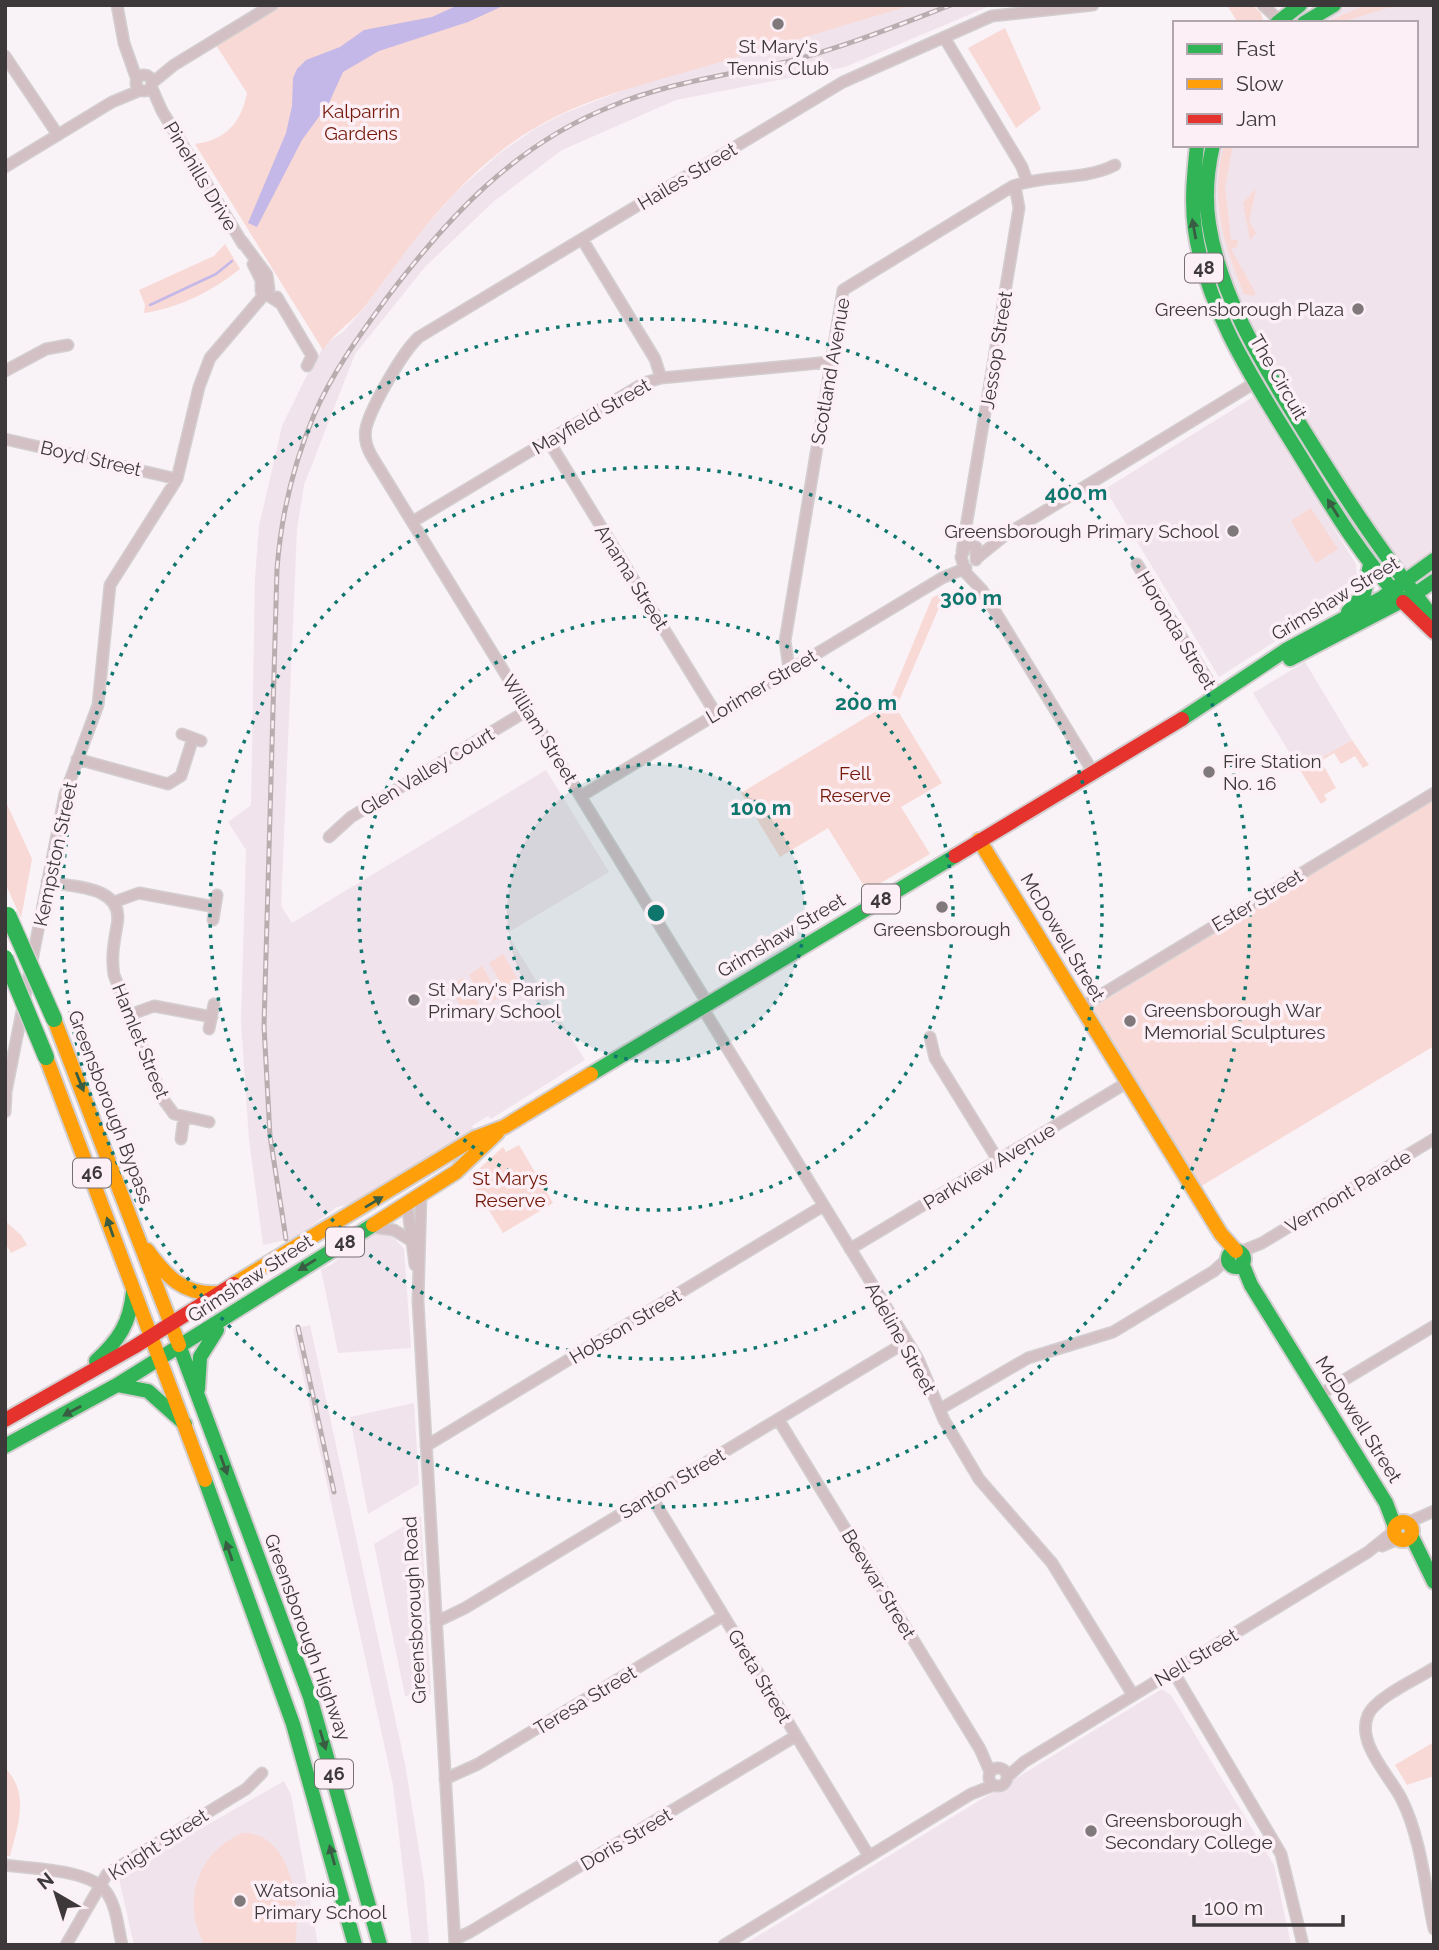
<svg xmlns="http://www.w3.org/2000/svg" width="1439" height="1950" font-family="Raleway,sans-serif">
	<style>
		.built { fill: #f1e3eb }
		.green { fill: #f8d9d5 }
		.water { fill: #c4b8e9 }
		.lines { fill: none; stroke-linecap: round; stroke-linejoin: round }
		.stream { stroke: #c4b8e9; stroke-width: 2.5 }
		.street-casing { stroke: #d3ced0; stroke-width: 13 }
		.fast-casing { stroke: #d3ced0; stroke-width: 18 }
		.slow-casing { stroke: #d3ced0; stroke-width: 18 }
		.jam-casing { stroke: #d3ced0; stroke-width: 18 }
		.street { stroke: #d3c0c4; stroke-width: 10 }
		.fast { stroke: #30b455; stroke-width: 14 }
		.slow { stroke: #ff9f0a; stroke-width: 14 }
		.jam { stroke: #e5322d; stroke-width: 14 }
		.rail-casing { stroke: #b9adaf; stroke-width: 5 }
		.rail { stroke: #fceff6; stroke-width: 2.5; stroke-dasharray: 8; stroke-linecap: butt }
		.fast-bridge-casing { stroke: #d3ced0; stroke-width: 19; stroke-linecap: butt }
		.fast-bridge { stroke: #30b455; stroke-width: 16 }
		.oneway { fill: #395d42 }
		.ring { fill: none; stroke: #0f766e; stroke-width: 3.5; stroke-dasharray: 3.5 7 }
		.poi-dot { fill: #7f797c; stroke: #fceff6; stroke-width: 2.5 }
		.labels { text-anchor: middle; stroke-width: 7; stroke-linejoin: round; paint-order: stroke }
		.shield { fill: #fceff6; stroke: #766f72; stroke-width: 2 }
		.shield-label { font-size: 18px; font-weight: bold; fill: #3d383a }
		.poi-label { font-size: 19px; fill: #3d383a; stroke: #fceff6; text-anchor: start }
		.park-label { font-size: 19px; fill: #731807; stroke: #fceff6 }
		.street-label { font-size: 19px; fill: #3d383a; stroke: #fceff6 }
		.centre { fill: #0f766e; stroke: #fceff6; stroke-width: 3.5 }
		.ring-label { font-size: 21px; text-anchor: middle; font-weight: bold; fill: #0f766e; stroke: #fceff6; stroke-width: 7; stroke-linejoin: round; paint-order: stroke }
	</style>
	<rect width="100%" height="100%" fill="#f9f2f6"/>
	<path class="built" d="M912,5H992L845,67L676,100L562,150L493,202L425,267L355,354L304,485L297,529L281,906L292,923L546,770L609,872L507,933L585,1060L491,1119L488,1116L472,1126L474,1129L350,1204L337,1207L295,1238L263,1245L249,1140L241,1022L246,850L228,822L251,805L255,578L259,526L282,426L306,377L326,343L343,332L364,308L412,242L455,193L500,153L536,128L565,113L642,83Z
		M1349,5H1434V555L1408,569L1371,530L1253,334L1225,264L1213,214L1219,145H1416V23H1314Z
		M1253,397L1356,564L1357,580L1349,594L1219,677L1105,489Z
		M1305,662L1352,740L1300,770L1253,693Z
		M374,1232L390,1233L404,1249L411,1348L338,1353L321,1269L331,1265L362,1238Z
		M310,1325L405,1764L424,1881L429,1945H412L393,1785L293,1329Z
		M414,1403L419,1484L368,1514L350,1417Z
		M421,1516L431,1694L405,1696L374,1544Z
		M1162,1689L1171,1695L1274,1865L1291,1945H743Z
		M284,1781L291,1795L318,1945H134L119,1879L122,1874Z"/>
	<path class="green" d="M281,5H912C842,26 772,47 703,67C638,86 572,101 516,140C454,183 410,245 366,305C354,321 332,334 323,350L195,144C226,140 241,123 247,93L216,45Z
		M1227,5H1252L1261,13L1264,23H1238Z
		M1366,5H1404C1377,8 1351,23 1324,23Z
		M1005,28L1041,109L1016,128L968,48Z
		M1224,145H1233L1225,187L1231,240H1238L1237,247L1231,249L1255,292V296L1244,294C1224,246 1209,198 1224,145Z
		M1256,189L1249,221L1256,233L1250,240L1243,203Z
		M225,244L240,269C212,291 179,308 144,313L145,305L139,290L214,256Z
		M1311,508L1338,549L1316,563L1291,521Z
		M947,589L896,708L942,783L901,807L930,854L867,891L828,828L780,857L741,793L888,704L932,598Z
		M1352,740L1369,765L1363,768L1355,756L1341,764L1334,753L1321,761L1336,788L1324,795L1327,800L1321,804L1300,770Z
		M1434,799V1046L1198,1188L1093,1013L1094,1007Z
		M5,800L32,859L21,918L5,883Z
		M503,954L521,985L507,993L489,963Z
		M482,966L500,997L487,1005L469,975Z
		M463,978L481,1008L467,1017L449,986Z
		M519,1145L553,1203L503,1233L469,1178L503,1147L506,1152Z
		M5,1221L21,1235L27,1245L11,1253L5,1243Z
		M1434,1742V1776L1407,1785L1395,1765Z
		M5,1768C30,1793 18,1825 10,1856L5,1855Z
		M243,1833C292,1832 301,1907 295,1945H205C180,1903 198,1851 243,1833Z"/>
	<path class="water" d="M458,5H505L468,22L379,51L343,72L329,103L302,140L257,227L248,223L286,133L292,106L293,78L297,69L306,60L340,47L364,30L432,17Z"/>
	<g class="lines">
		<path class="stream" d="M150,305L216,274L232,261"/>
		<g class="street-casing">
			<path id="street" d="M117,5L124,43L137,80
				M1263,5L1279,20
				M944,37L1022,167L1027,181
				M5,56L58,135
				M136 83a8 8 0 1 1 16 0a8 8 0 1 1-16 0Z
				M152,83L174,65L272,5
				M151,86L162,111L243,244
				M5,167L112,102L141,90
				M582,239L655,359L661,378
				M253,264L261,280V291L280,303
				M277,297L312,356L307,366
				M5,371L46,349L68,345
				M5,439L177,479
				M548,440L716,714
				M412,522L644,383L661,378L830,362
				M962,551L1019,208L1015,186
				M977,558L1004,536L1256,382
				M976,560V547L967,544L961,557L966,573L982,590L1093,772
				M1137,564L1218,697
				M789,669L785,641L843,290L1013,186C1046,174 1084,181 1115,165
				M182,734L201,741
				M77,759L168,784L181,776L193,738
				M581,796L942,578L966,568
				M329,837L351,817L528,710
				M47,882C74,887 125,886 117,925C114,943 111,957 114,975L163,1099L174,1114L209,1122
				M114,902L139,893L215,907
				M213,920L217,895
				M708,1004L371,455C366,446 364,438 366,428C371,407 403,351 419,337L843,82L992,16L1093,5
				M702,1007L918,1359L944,1420L979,1479L1052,1563L1133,1695
				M1081,1007L1434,793
				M129,1015L154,1006L212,1017
				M209,1029L214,1004
				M930,1037L935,1058L998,1160
				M5,1097L65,794L98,705L110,585L177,479L199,387L210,358L269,289L267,275L241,240
				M5,1112L6,1095
				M181,1139L184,1117
				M421,1195L418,1301L455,1945
				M407,1203L415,1265
				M371,1227L394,1230L410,1240
				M850,1249L1128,1082
				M1240,1252L1262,1243L1434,1139
				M1319,1395L1434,1326
				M940,1409L1028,1358L1113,1332L1214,1271L1228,1258
				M778,1419L980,1749L990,1772
				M426,1446L823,1206
				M651,1496L869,1856
				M1407,1523L1434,1511
				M1382,1546L1398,1539
				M436,1622L465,1608L906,1342
				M1434,1668C1417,1679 1376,1697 1368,1715C1356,1743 1389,1775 1401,1798C1421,1837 1425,1887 1434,1929
				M1173,1671L1281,1854L1303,1945
				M989 1777a9 9 0 1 1 18 0a9 9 0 1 1-18 0Z
				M1007,1777L1024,1762L1368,1552L1394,1531
				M445,1779L478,1764L723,1616
				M5,1865C32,1869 92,1869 107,1893C117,1908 118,1928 122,1945
				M455,1939L470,1932L796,1736
				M66,1945L107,1874L246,1789L262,1773
				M724,1945L971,1794L994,1785"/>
		</g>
		<g class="fast-casing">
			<path id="fast" d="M1277,23L1300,5
				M1304,23L1334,5
				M1197,145C1194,174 1191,201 1195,230C1207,313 1258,387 1301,457C1331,506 1360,555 1399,597
				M1213,145C1207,171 1205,198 1209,224C1220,295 1259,358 1296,418C1333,478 1371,538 1415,594L1290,659
				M1405,581L1434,560
				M1434,581L1415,594L1434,619
				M1348,612L1364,594L1370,565
				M1182,719L1286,650L1382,598L1405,581
				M591,1074L955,856
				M1228 1259a8 8 0 1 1 16 0a8 8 0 1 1-16 0Z
				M1242,1263L1251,1285L1386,1503L1395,1527
				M179,1345L310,1697L380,1945
				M96,1361C119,1340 130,1323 133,1292
				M117,1385L148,1391L185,1424
				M198,1389L200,1357L217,1330
				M5,1446L117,1385L373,1225
				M205,1480L293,1724L355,1945
				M1411,1535L1434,1582"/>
		</g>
		<g class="slow-casing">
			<path id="slow" d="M979,840L1221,1234L1236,1251
				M54,1019L179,1345
				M46,1057L205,1480
				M373,1225L456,1172L497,1133
				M147,1250C166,1276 183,1295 217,1293
				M234,1284L475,1138L504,1127L591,1074
				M1394 1531a9 9 0 1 1 18 0a9 9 0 1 1-18 0Z"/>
		</g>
		<g class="jam-casing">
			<path id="jam" d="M1403,602L1434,632
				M955,856L1182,719
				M5,1420L134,1347L234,1284"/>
		</g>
		<use href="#street" class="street"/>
		<use href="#fast" class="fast"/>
		<use href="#slow" class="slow"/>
		<use href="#jam" class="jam"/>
		<g class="rail-casing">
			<path id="rail" d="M286,1239L270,1136L264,1026L277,569C281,516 293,465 314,415C332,373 359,336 386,299C448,217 514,145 612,106C667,83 727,75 786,62C842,48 896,26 951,5
				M298,1327L334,1492"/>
		</g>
		<use href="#rail" class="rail"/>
		<g class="fast-bridge-casing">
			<path id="fast-bridge" d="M8,915L54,1019
				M5,958L46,1057"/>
		</g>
		<use href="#fast-bridge" class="fast-bridge"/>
	</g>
	<defs><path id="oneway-solid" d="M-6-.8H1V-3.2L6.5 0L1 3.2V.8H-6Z" transform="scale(1.75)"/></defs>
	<g class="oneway">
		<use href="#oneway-solid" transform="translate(1194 229) rotate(-100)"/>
		<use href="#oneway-solid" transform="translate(1333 508) rotate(-122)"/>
		<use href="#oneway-solid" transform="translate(80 1082) rotate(68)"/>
		<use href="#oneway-solid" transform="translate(374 1202) rotate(-31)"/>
		<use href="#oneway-solid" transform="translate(110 1227) rotate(-109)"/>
		<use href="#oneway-solid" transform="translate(307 1265) rotate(148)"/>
		<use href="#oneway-solid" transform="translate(72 1411) rotate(151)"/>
		<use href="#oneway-solid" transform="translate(224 1465) rotate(70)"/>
		<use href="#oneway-solid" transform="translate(229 1551) rotate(-109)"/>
		<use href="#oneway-solid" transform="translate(323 1740) rotate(73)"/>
		<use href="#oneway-solid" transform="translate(332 1855) rotate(-105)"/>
	</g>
	<circle cx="656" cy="913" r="149" fill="#0f766e" fill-opacity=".12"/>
	<g class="ring">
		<circle cx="656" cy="913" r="149"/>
		<circle cx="656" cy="913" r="297"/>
		<circle cx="656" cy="913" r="446"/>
		<circle cx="656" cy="913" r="594"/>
	</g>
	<g class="poi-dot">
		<circle cx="778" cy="24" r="7"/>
		<circle cx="1358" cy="309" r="7"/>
		<circle cx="1233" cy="531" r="7"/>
		<circle cx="1209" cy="772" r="7"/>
		<circle cx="942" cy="907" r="7"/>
		<circle cx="414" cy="1000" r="7"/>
		<circle cx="1130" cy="1021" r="7"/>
		<circle cx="1091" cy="1831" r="7"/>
		<circle cx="240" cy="1901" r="7"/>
	</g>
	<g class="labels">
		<g class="shield">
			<rect x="1185" y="253.5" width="38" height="29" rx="5"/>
			<rect x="862" y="884.5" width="38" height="29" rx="5"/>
			<rect x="73" y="1158.5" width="38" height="29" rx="5"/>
			<rect x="326" y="1227.5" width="38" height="29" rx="5"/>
			<rect x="315" y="1759.5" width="38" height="29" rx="5"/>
		</g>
		<g class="shield-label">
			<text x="1204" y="274">48</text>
			<text x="881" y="905">48</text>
			<text x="92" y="1179">46</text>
			<text x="345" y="1248">48</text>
			<text x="334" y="1780">46</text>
		</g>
		<g class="poi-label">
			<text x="778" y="53" text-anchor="middle">St Mary's<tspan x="778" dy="22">Tennis Club</tspan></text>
			<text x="1344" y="316" text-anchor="end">Greensborough Plaza</text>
			<text x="1219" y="538" text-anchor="end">Greensborough Primary School</text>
			<text x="1223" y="768">Fire Station<tspan x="1223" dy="22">No. 16</tspan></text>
			<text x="942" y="936" text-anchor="middle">Greensborough</text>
			<text x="428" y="996">St Mary's Parish<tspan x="428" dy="22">Primary School</tspan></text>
			<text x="1144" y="1017">Greensborough War<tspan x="1144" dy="22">Memorial Sculptures</tspan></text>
			<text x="1105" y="1827">Greensborough<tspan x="1105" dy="22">Secondary College</tspan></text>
			<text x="254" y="1897">Watsonia<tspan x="254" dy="22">Primary School</tspan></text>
		</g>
		<g class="park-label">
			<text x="361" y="118">Kalparrin<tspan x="361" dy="22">Gardens</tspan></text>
			<text x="855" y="780">Fell<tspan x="855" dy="22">Reserve</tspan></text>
			<text x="510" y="1185">St Marys<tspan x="510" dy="22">Reserve</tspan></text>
		</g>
		<g class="street-label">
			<text transform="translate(201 176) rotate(59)" y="7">Pinehills Drive</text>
			<text transform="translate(687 176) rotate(-31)" y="7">Hailes Street</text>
			<text transform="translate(996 350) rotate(-81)" y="7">Jessop Street</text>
			<text transform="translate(830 371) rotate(-80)" y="7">Scotland Avenue</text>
			<text transform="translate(1279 377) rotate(60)" y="7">The Circuit</text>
			<text transform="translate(591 416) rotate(-30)" y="7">Mayfield Street</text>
			<text transform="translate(91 458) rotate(13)" y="7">Boyd Street</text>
			<text transform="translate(632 577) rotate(58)" y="7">Anama Street</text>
			<text transform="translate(1335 598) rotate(-31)" y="7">Grimshaw Street</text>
			<text transform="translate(1177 630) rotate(59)" y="7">Horonda Street</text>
			<text transform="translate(761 686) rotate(-31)" y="7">Lorimer Street</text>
			<text transform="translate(540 729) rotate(58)" y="7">William Street</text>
			<text transform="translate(427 771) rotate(-31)" y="7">Glen Valley Court</text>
			<text transform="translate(55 854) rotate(-78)" y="7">Kempston Street</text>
			<text transform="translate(1257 900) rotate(-31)" y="7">Ester Street</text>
			<text transform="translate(781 935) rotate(-31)" y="7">Grimshaw Street</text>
			<text transform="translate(1063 937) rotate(59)" y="7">McDowell Street</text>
			<text transform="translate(141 1041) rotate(68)" y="7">Hamlet Street</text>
			<text transform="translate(111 1107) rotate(69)" y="7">Greensborough Bypass</text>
			<text transform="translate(989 1166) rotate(-31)" y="7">Parkview Avenue</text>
			<text transform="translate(1348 1191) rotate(-31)" y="7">Vermont Parade</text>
			<text transform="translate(250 1278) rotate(-33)" y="7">Grimshaw Street</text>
			<text transform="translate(625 1326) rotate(-31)" y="7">Hobson Street</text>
			<text transform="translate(901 1338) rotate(61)" y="7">Adeline Street</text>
			<text transform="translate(1359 1419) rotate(58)" y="7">McDowell Street</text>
			<text transform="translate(672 1483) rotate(-31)" y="7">Santon Street</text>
			<text transform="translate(879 1584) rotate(59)" y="7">Beewar Street</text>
			<text transform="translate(414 1610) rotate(-93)" y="7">Greensborough Road</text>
			<text transform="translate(308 1637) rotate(70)" y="7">Greensborough Highway</text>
			<text transform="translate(1196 1657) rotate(-31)" y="7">Nell Street</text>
			<text transform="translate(760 1676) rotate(59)" y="7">Greta Street</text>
			<text transform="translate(585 1700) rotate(-31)" y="7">Teresa Street</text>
			<text transform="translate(626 1839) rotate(-31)" y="7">Doris Street</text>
			<text transform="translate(158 1844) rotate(-33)" y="7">Knight Street</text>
		</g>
	</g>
	<circle cx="656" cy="913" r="10" class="centre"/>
	<g class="ring-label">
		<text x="1076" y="500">400 m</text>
		<text x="971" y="605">300 m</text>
		<text x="866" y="710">200 m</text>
		<text x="761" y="815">100 m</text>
	</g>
	<rect width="1439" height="1950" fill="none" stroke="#3d383a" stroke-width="14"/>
	<rect x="1173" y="21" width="245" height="126" fill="#fceff6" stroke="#b0a6ab" stroke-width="2"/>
	<rect x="1187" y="44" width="35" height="10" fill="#30b455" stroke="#b0a6ab" stroke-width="2"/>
	<text x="1236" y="56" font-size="21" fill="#3d383a">Fast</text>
	<rect x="1187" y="79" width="35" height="10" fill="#ff9f0a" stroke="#b0a6ab" stroke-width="2"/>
	<text x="1236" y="91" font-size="21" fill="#3d383a">Slow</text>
	<rect x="1187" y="114" width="35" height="10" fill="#e5322d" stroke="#b0a6ab" stroke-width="2"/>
	<text x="1236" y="126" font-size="21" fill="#3d383a">Jam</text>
	<g transform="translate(56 1894) rotate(321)" stroke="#fceff6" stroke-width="5" paint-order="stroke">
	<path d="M0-5L12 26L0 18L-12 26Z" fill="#3d383a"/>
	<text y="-10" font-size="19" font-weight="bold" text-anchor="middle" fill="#3d383a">N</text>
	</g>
	<path d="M1194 1915v10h149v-10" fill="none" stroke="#3d383a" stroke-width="3.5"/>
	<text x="1204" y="1915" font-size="21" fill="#3d383a" stroke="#fceff6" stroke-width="5" paint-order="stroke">100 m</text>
</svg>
